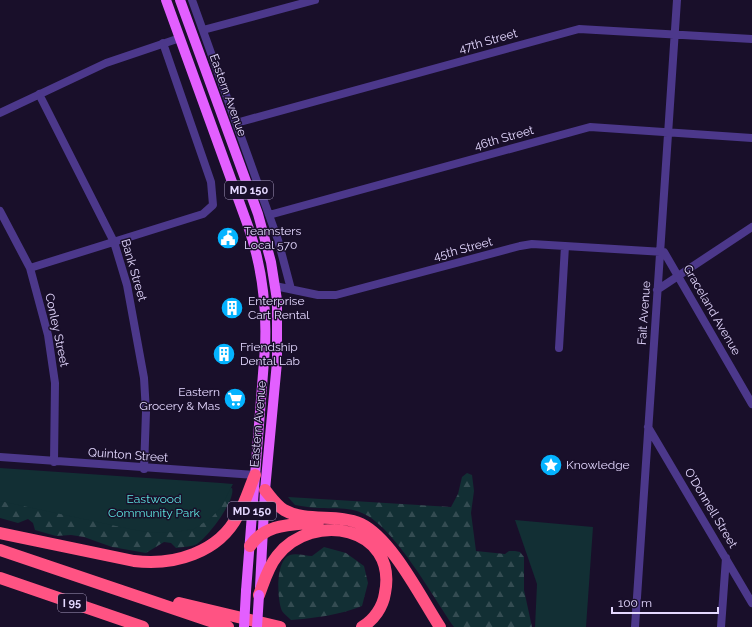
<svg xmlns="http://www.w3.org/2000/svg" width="752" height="627" font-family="Raleway,sans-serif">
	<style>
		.forest { fill: url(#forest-firs) }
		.park { fill: #122f34 }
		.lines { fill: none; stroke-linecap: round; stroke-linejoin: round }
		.street { stroke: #4c388b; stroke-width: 8 }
		.primary { stroke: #e35fff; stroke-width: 10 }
		.highway { stroke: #ff5383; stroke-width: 12 }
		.primary-bridge { stroke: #e35fff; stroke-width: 10 }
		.labels { text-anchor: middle; stroke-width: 3; stroke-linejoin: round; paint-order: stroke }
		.shield { fill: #190f2a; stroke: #a79cbf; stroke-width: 1 }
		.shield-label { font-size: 11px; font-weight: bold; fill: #e4d8ff }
		.street-label { font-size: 12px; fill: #e4d8ff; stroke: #190f2a }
		.poi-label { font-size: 12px; fill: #e4d8ff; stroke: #190f2a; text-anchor: start }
		.park-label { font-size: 12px; fill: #5de6e0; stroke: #190f2a }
	</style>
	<defs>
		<pattern id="forest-firs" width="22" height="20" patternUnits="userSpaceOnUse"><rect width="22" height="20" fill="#122f34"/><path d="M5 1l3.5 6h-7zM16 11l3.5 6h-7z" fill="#344c52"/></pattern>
	</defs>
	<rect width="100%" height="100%" fill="#190f2a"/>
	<path class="forest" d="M467,473L472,475L474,491L471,513L476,551L505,554L509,551H515L520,552L524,557V590L532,627H454C433,597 394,526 362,513C349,507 334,509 320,508C312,508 303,506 295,505L288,497L451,507L458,494L462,477Z
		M232,488C236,500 208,537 197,544C192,547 182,547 176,548L171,543L164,542L146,553L112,547L84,537L71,535L56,536L35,530L33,523L28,519L18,523L0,518V490L227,489Z
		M324,547L346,553L364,566L368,583L362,606C340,615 315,618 291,620C288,617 284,614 282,611C277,600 275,560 290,555C296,553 306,556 312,556Z"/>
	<path class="park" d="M0,468L221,483L233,484L221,507L212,517L194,529L175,532L153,533L130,529L0,501Z
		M515,520L593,527L586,627H535L537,584Z"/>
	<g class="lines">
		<path class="street" d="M192,0L278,240L291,289
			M203,30L315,0
			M39,94L114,242L127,285L144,378L146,412L144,469
			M0,113L106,63L180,38
			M236,123L579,29L752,39
			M0,211L30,268L48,335L55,383L54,462
			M269,215L590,127L752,138
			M30,268L203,214L213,205L211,182L163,43
			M275,286L318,295H336L520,246L532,244L664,252L752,404
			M657,290L752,227
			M559,348L565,246
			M648,427L752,603
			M0,457L255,475
			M635,627L677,0
			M721,627L726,558"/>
		<path class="primary" d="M166,0L248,226C262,266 267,305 265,348L246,591
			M180,0L258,214L271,262L277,300V362L265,490L260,587"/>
		<path class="highway" d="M265,490C271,497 276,505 284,510C307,523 338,513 361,524C392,539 421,598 440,627
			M0,533L134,561C173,566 219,553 238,515C245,503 249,489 255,475
			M250,546C266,523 291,525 318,522
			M0,550L228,627
			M0,578L143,627
			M259,595C264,582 268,567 277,556C313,510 398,527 385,593C383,607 374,620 362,627
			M179,603L280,627"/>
		<path class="primary-bridge" d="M244,627L246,591
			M257,627L259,595"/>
	</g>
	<defs>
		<g id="civic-disc" transform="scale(1.15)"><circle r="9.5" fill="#04b3ff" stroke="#190f2a"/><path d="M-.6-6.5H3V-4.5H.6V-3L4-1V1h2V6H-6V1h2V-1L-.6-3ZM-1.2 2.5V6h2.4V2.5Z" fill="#fff"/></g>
		<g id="building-disc" transform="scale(1.15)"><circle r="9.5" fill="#04b3ff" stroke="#190f2a"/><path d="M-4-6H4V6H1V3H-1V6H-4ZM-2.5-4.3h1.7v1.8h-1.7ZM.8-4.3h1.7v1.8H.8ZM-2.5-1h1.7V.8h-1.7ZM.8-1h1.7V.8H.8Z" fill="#fff"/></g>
		<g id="supermarket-disc" transform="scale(1.15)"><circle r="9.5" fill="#04b3ff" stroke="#190f2a"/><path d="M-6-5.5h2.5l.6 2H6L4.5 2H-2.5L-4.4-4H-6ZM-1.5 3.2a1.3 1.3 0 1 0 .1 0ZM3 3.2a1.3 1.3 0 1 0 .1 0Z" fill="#fff"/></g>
		<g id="sight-disc" transform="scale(1.15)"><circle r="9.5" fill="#04b3ff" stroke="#190f2a"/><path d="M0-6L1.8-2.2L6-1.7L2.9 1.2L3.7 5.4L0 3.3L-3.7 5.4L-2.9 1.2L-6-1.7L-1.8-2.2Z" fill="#fff"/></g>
	</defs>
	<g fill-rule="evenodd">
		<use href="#civic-disc" x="228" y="238"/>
		<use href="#building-disc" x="232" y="308"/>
		<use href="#building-disc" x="224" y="354"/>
		<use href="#supermarket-disc" x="235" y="399"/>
		<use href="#sight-disc" x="551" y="465"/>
	</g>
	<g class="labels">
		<g class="shield">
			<rect x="225" y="181" width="48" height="18" rx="3"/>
			<rect x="228" y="502" width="48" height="18" rx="3"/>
			<rect x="58" y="594" width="28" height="18" rx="3"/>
		</g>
		<g class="shield-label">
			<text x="249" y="194">MD 150</text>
			<text x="252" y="515">MD 150</text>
			<text x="72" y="607">I 95</text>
		</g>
		<g class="street-label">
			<text transform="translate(488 41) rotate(-16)" y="4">47th Street</text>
			<text transform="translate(228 95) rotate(70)" y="4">Eastern Avenue</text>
			<text transform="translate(504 138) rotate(-16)" y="4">46th Street</text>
			<text transform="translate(463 249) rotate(-15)" y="4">45th Street</text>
			<text transform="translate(134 270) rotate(74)" y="4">Bank Street</text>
			<text transform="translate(712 310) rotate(60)" y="4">Graceland Avenue</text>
			<text transform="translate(644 313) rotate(-86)" y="4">Fait Avenue</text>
			<text transform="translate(57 330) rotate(78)" y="4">Conley Street</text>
			<text transform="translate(258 424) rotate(-85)" y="4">Eastern Avenue</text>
			<text transform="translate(128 455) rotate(4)" y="4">Quinton Street</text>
			<text transform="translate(711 508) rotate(59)" y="4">O'Donnell Street</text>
		</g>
		<g class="poi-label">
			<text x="244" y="235">Teamsters<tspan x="244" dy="14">Local 570</tspan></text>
			<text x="248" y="305">Enterprise<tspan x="248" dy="14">Cart Rental</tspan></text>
			<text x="240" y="351">Friendship<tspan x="240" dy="14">Dental Lab</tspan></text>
			<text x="220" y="396" text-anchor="end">Eastern<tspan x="220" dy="14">Grocery &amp; Mas</tspan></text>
			<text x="566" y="469">Knowledge</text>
		</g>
		<g class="park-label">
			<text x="154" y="503">Eastwood<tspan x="154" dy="14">Community Park</tspan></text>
		</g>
	</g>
	<path d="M612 607v6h106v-6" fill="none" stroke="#e4d8ff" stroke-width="2"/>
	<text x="618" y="607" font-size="12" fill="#e4d8ff" stroke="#190f2a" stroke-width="3" paint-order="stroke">100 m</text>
</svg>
